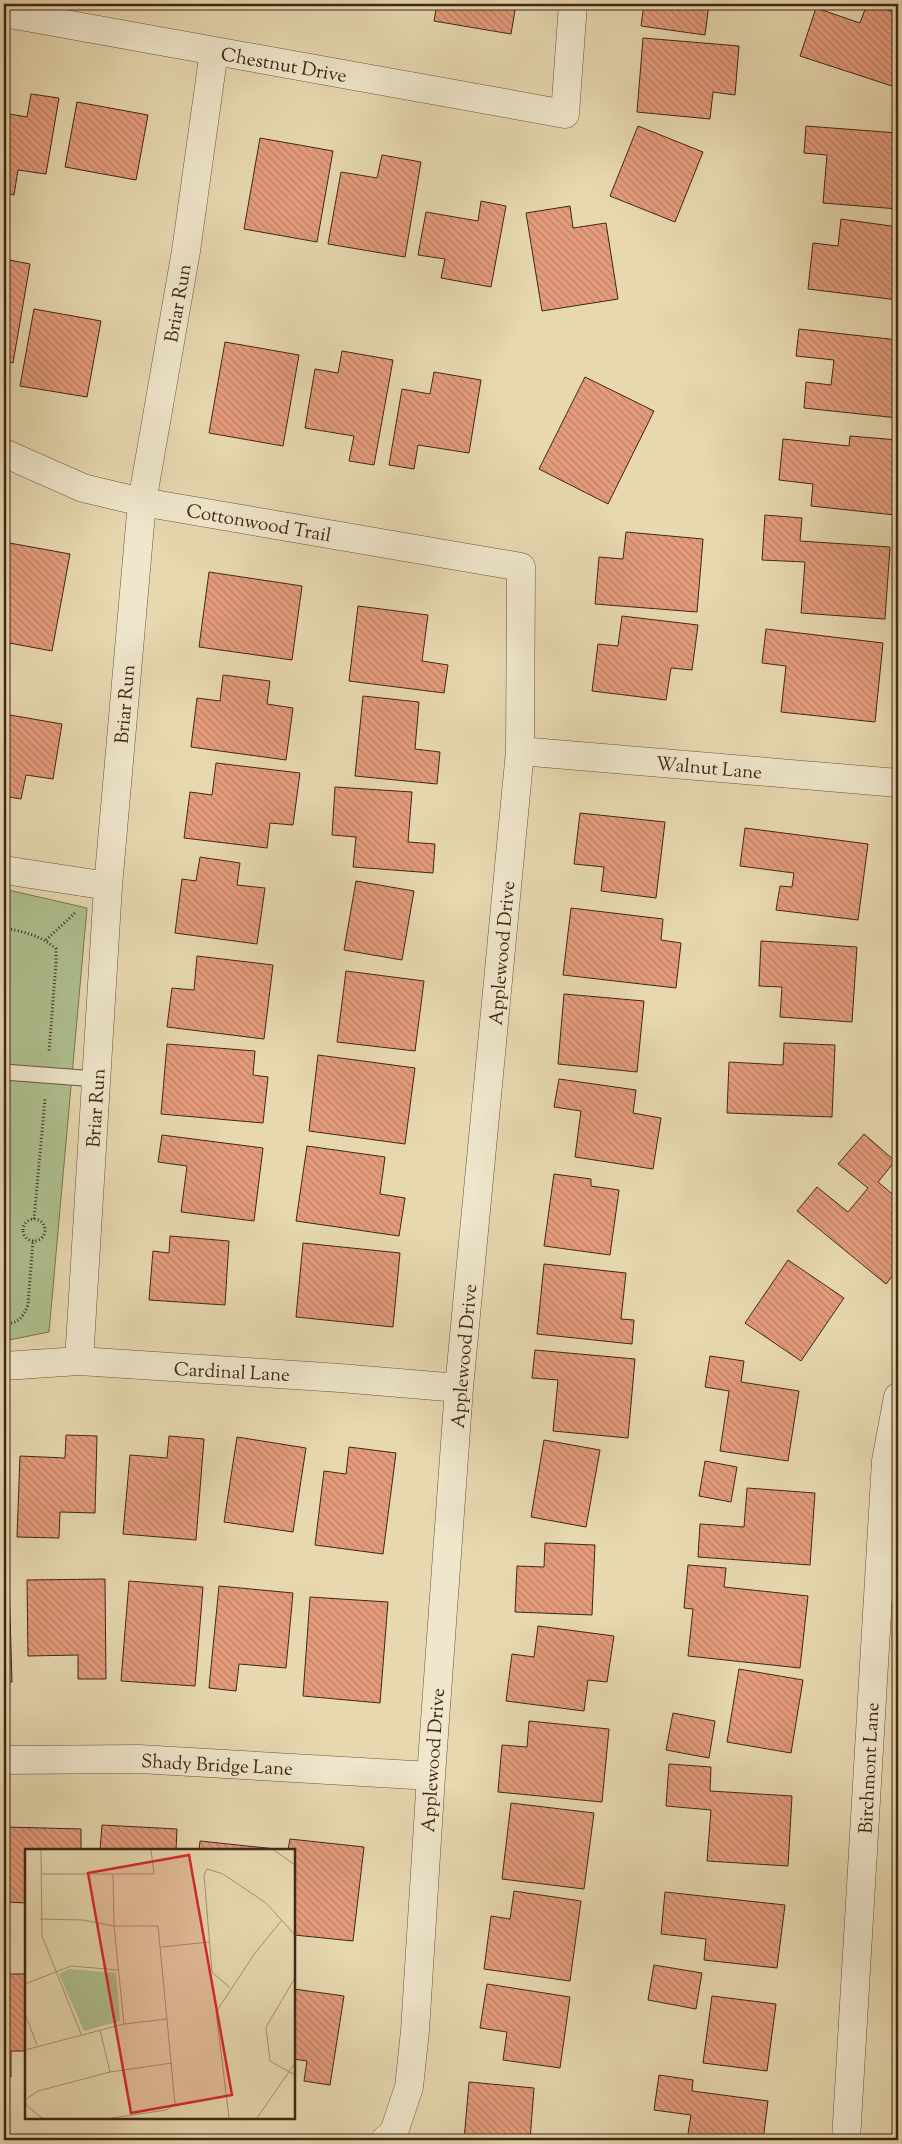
<svg xmlns="http://www.w3.org/2000/svg" width="902" height="2144" font-family="'Sorts Mill Goudy',serif">
	<style>
		.green { fill: #afc090; stroke: #787453 }
		.building { fill: url(#building-back-hatch); stroke: #402716 }
		.lines { fill: none; stroke-linecap: round; stroke-linejoin: round }
		.lane-casing { stroke: #6a533c; stroke-width: 17 }
		.street-casing { stroke: #6a533c; stroke-width: 29 }
		.path { stroke: #402716; stroke-width: 3; stroke-dasharray: 1 2.5; stroke-linecap: butt }
		.lane { stroke: #efe6cc; stroke-width: 15 }
		.street { stroke: #efe6cc; stroke-width: 28 }
		.labels { text-anchor: middle; stroke-width: 4; stroke-linejoin: round; paint-order: stroke }
		.street-label { font-size: 19px; fill: #402716; stroke: #efe6cc }
		.inset-road { fill: none; stroke: #a49172; stroke-width: 1 }
		.view { fill: #d62828; fill-opacity: 0.15; stroke: #d62828; stroke-width: 2.5 }
		.inset-edge { fill: none; stroke: #402716; stroke-width: 2.5 }
	</style>
	<defs>
		<pattern id="building-back-hatch" width="6" height="6" patternUnits="userSpaceOnUse" patternTransform="scale(1.25)"><rect width="6" height="6" fill="#e59c7d"/><path d="M-1 5l2 2M0 0l6 6M5-1l2 2" fill="none" stroke="#bb7f65"/></pattern>
	</defs>
	<rect width="100%" height="100%" fill="#e7d8b0"/>
	<filter id="stains"><feTurbulence type="fractalNoise" baseFrequency=".004" numOctaves="4"/><feColorMatrix values="0 0 0 0 .2 0 0 0 0 .09 0 0 0 0 .02 0 0 0 .5 -.17"/></filter>
	<radialGradient id="worn" r=".72"><stop offset=".6" stop-color="#630" stop-opacity="0"/><stop offset="1" stop-color="#630" stop-opacity=".3"/></radialGradient>
	<path class="green" d="M4,889L87,908L49,1332L4,1341Z"/>
	<path class="building" d="M437,4H516L511,34L434,21Z
		M644,4H709L705,35L641,26Z
		M867,4L898,13V88L800,56L816,8L860,23Z
		M643,38L739,46L735,95L713,92L710,119L637,112Z
		M31,94L59,98L46,174L18,170L14,195L4,193V113L27,117Z
		M77,102L148,115L136,180L65,167Z
		M638,126L703,152L675,222L610,196Z
		M806,126L898,133V209L823,203L827,155L804,153Z
		M260,138L333,151L317,242L244,229Z
		M382,155L421,162L405,257L328,244L341,172L377,178Z
		M481,201L506,206L491,287L441,278L445,259L418,255L426,212L478,221Z
		M570,206L573,228L606,223L618,299L542,311L526,213Z
		M841,219L898,227V300L808,289L813,243L838,246Z
		M4,259L30,264L13,363L4,361Z
		M34,309L101,321L87,397L20,386Z
		M799,329L898,340V418L804,408L806,382L831,385L834,360L796,356Z
		M225,342L299,355L283,446L209,433Z
		M342,351L393,360L374,465L349,461L354,436L305,428L315,369L338,373Z
		M434,372L481,380L469,453L418,445L414,469L389,465L402,389L430,394Z
		M585,377L654,411L608,504L539,469Z
		M850,436L898,440V486L895,515L811,506L813,484L779,480L783,439L849,446Z
		M765,515L802,518L800,541L890,547L885,619L801,613L805,562L762,560Z
		M626,532L703,539L697,612L595,604L599,557L623,559Z
		M4,542L70,554L52,651L4,642Z
		M209,572L302,586L292,660L199,647Z
		M358,606L428,615L422,661L448,665L444,693L349,681Z
		M622,616L698,625L692,670L671,668L666,700L592,691L598,644L618,646Z
		M766,629L883,643L875,722L781,712L786,666L762,663Z
		M223,675L270,681L267,704L293,708L286,760L191,747L197,698L220,701Z
		M363,696L419,702L415,749L440,752L437,784L355,776Z
		M4,714L62,724L53,779L26,775L21,799L4,796Z
		M216,763L300,773L293,825L270,823L267,848L184,838L190,792L212,795Z
		M335,787L412,792L408,842L435,844L433,873L353,867L356,837L332,835Z
		M580,813L665,822L656,898L601,891L604,867L574,864Z
		M745,828L868,844L858,920L776,910L780,886L792,887L794,873L740,866Z
		M200,857L240,863L237,885L265,888L257,944L175,933L182,879L196,881Z
		M356,881L414,891L402,960L344,950Z
		M571,908L663,919L661,940L681,943L676,988L563,975Z
		M761,941L857,947L852,1022L780,1017L782,987L759,986Z
		M197,956L273,965L264,1039L167,1027L172,988L194,990Z
		M346,971L424,981L415,1051L337,1042Z
		M564,994L644,1001L637,1072L558,1064Z
		M784,1043L835,1045L832,1117L727,1113L729,1062L783,1065Z
		M167,1044L255,1051L253,1075L268,1077L263,1123L161,1114Z
		M318,1055L415,1068L405,1144L309,1131Z
		M559,1079L636,1090L633,1113L661,1118L653,1169L575,1157L581,1111L554,1107Z
		M864,1134L895,1161L878,1182L898,1199V1269L886,1284L797,1211L817,1187L848,1212L868,1188L838,1164Z
		M162,1135L263,1148L254,1221L181,1212L187,1166L158,1162Z
		M307,1146L385,1157L380,1194L405,1198L399,1236L296,1221Z
		M554,1174L591,1179V1186L619,1190L610,1255L544,1246Z
		M170,1236L229,1241L225,1305L149,1300L153,1251L169,1253Z
		M303,1243L400,1253L393,1327L296,1317Z
		M788,1260L844,1298L801,1361L745,1323Z
		M544,1264L626,1273L621,1319L634,1320L632,1344L537,1334Z
		M535,1350L635,1359L628,1438L553,1431L558,1380L532,1378Z
		M710,1356L744,1361L741,1382L799,1391L788,1461L720,1451L729,1391L705,1387Z
		M66,1435L97,1436L95,1513L60,1512L59,1538L17,1537L20,1456L65,1458Z
		M169,1436L204,1439L196,1540L123,1534L130,1455L167,1458Z
		M237,1437L306,1448L293,1532L224,1522Z
		M544,1440L600,1450L586,1527L531,1517Z
		M349,1447L396,1453L383,1554L315,1545L324,1471L346,1474Z
		M705,1461L737,1467L731,1502L699,1496Z
		M747,1488L815,1493L810,1565L698,1557L700,1524L744,1527Z
		M545,1543L595,1545L592,1615L515,1612L517,1566L544,1567Z
		M688,1565L726,1568L724,1587L808,1596L800,1668L688,1656L693,1609L684,1608Z
		M105,1579L106,1679H78V1655L28,1656L27,1580Z
		M129,1581L203,1587L195,1686L121,1681Z
		M4,1583H9L12,1682H4Z
		M219,1586L293,1593L286,1668L239,1664L236,1691L209,1688Z
		M310,1597L388,1602L380,1703L303,1696Z
		M538,1626L614,1636L607,1682L588,1680L584,1711L506,1701L512,1654L534,1657Z
		M739,1669L803,1680L791,1753L727,1742Z
		M673,1713L715,1721L709,1758L666,1750Z
		M529,1721L609,1729L602,1802L498,1792L502,1745L527,1747Z
		M669,1764L711,1767L710,1791L792,1796L788,1866L707,1861L711,1810L666,1806Z
		M511,1803L594,1813L584,1889L502,1879Z
		M102,1825L177,1829L176,1850H100Z
		M6,1827L81,1829V1850H26V1903L5,1902Z
		M290,1839L364,1847L353,1941L294,1935V1850H288Z
		M200,1841L276,1849V1850H199Z
		M514,1891L581,1901L570,1981L484,1969L491,1916L510,1919Z
		M665,1892L785,1905L777,1968L704,1960L706,1939L661,1934Z
		M654,1965L702,1973L696,2009L648,2000Z
		M4,1974H26V2051H11V2077H4Z
		M487,1984L570,1997L560,2068L503,2060L507,2032L480,2028Z
		M294,1989L344,1996L330,2085L304,2081L307,2061L294,2059Z
		M712,1996L776,2004L767,2071L703,2063Z
		M659,2075L693,2080L692,2091L768,2101L763,2140H687L691,2115L654,2110Z
		M469,2082L534,2088L530,2140H464Z"/>
	<g class="lines">
		<g class="lane-casing">
			<path id="lane" d="M4,1072L96,1079"/>
		</g>
		<g class="street-casing">
			<path id="street" d="M4,13L565,114L573,4
				M4,453L83,488L142,502L521,567L520,751L459,1388L431,1776L415,2031L409,2087L394,2132L385,2140
				M520,751L898,783
				M4,870L108,886
				M79,1361L108,886L142,502L186,251L214,51
				M4,1366L79,1361L340,1378L459,1388
				M4,1760L139,1759L431,1776
				M846,2140L886,1461L898,1397"/>
		</g>
		<path class="path" d="M4,928C24,932 41,935 56,949V963L49,1051
			M46,940L75,913
			M34,1219L45,1099
			M23 1230a11 11 0 1 1 22 0a11 11 0 1 1-22 0Z
			M4,1324C17,1324 23,1318 28,1305L33,1240"/>
		<use href="#lane" class="lane"/>
		<use href="#street" class="street"/>
	</g>
	<g class="labels">
		<g class="street-label">
			<text transform="translate(284 64) rotate(10)" y="7">Chestnut Drive</text>
			<text transform="translate(177 303) rotate(-80)" y="7">Briar Run</text>
			<text transform="translate(259 522) rotate(10)" y="7">Cottonwood Trail</text>
			<text transform="translate(124 704) rotate(-85)" y="7">Briar Run</text>
			<text transform="translate(709 767) rotate(5)" y="7">Walnut Lane</text>
			<text transform="translate(501 953) rotate(-85)" y="7">Applewood Drive</text>
			<text transform="translate(95 1108) rotate(-86)" y="7">Briar Run</text>
			<text transform="translate(463 1356) rotate(-85)" y="7">Applewood Drive</text>
			<text transform="translate(232 1371) rotate(3)" y="7">Cardinal Lane</text>
			<text transform="translate(432 1760) rotate(-86)" y="7">Applewood Drive</text>
			<text transform="translate(217 1764) rotate(3)" y="7">Shady Bridge Lane</text>
			<text transform="translate(868 1768) rotate(-87)" y="7">Birchmont Lane</text>
		</g>
	</g>
	<g transform="translate(25 1849)">
		<rect width="270" height="270" fill="#e7d8b0"/>
		<path d="M44,120L91,124L95,172L59,182L34,125Z" fill="#afc090"/>
		<path class="inset-road" d="M16,1L17,87L56,185M249,1L270,16M16,25H129L126,1M88,25L89,77L99,175M15,70L58,71L89,77H133L150,255L141,261L87,269M136,98L184,93M270,129L241,178L245,212L270,226M0,135L46,117L93,121M205,139L187,123L179,26L182,20L198,25L241,54L270,86M0,165L12,196M75,181L85,223M0,201L99,175L142,170M0,251L13,242L85,223L147,214M0,255L17,269M204,269L191,163L230,104L257,71M232,269L270,214"/>
		<path class="view" d="M164,6L207,246L106,264L63,24Z"/>
		<rect width="270" height="270" class="inset-edge"/>
	</g>
	<rect width="902" height="2144" fill="none" stroke="#e7d8b0" stroke-width="20"/>
	<rect x="5" y="5" width="892" height="2134" fill="none" stroke="#402716" stroke-width="2.5"/>
	<rect x="10" y="10" width="882" height="2124" fill="none" stroke="#402716"/>
	<rect width="100%" height="100%" filter="url(#stains)"/>
	<rect width="100%" height="100%" fill="url(#worn)"/>
</svg>
